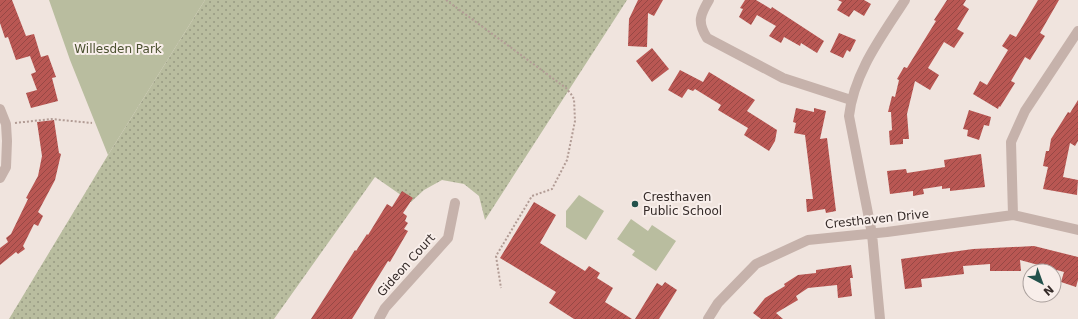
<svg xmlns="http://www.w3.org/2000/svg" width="1078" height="319" font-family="'DejaVu Sans',sans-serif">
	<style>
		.grass { fill: url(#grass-dots) }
		.park { fill: #b9bd9f }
		.building { fill: url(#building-hatch) }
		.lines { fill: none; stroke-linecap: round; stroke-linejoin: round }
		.path { stroke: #b29c95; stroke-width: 2; stroke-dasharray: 2 2; stroke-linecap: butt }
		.minor { stroke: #c6b2ab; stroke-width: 10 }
		.poi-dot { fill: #23524c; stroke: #f8eeea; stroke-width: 1.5 }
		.labels { text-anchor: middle; stroke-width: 4; stroke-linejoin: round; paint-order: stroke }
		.park-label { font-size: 12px; fill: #4b5130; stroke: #f8eeea }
		.poi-label { font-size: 12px; fill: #352b29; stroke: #f8eeea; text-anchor: start }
		.street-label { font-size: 12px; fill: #352b29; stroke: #f8eeea }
	</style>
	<defs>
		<pattern id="grass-dots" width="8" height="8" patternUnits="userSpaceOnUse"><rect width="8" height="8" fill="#b9bd9f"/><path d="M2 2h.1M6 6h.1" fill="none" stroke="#979a82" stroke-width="1.8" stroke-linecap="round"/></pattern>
		<pattern id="building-hatch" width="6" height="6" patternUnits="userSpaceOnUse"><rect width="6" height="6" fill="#b95753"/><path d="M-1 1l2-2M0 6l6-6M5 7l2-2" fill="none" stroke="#974845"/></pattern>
	</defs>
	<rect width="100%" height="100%" fill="#f0e4de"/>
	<path class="grass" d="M205,0H627L485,220L479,196L464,184L442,180L424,190L411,202L375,177L274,319H9L108,155Z"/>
	<path class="park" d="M49,0H205L108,155L70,60Z
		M579,195L604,211L586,240L566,227V211Z
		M631,219L648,231L652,225L676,241L656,271L632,255L635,251L617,239Z"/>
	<path class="building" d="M0,0H12L26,36L34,34L41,57L48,55L56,77L52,78L58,101L31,108L26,93L37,90L31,74L36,72L30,56L16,60L8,37L5,38L0,23Z
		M638,0H663L654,16L648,13L647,47L628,46L629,19Z
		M745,0H756L771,9L772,7L824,41L817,53L801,43L800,46L784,37L781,43L769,36L776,26L757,15L751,25L739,17L743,9L740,8Z
		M838,0H864L871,4L864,16L854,10L849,17L837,10L842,2Z
		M947,0H966L963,5L969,9L957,29L964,33L954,48L944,42L928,68L939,75L930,90L915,81L907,114L909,139H903V144L890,145L889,131L892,130L891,112H888L892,96L895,97L899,80L897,79L904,67L907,68L936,21L934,20Z
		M1038,0H1059L1040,33L1045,36L1030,60L1025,57L1011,81L1015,83L1000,107L999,106L998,109L973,94L980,81L987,85L1008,50L1002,46L1010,34L1016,37Z
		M839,33L856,40L850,52L847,50L843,58L830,52Z
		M652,48L669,69L652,82L636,61Z
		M680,70L703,82L709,72L755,100L747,111L777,130L775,141L769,151L744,135L748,128L718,110L721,105L695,89L693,91L688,89L682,98L668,90Z
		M1078,100V141L1075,146L1070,143L1063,177L1078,180L1077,195L1043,189L1048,167L1043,166L1046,151H1049L1051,139L1068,112L1070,113Z
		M796,108L814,112V108L826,111L820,139L827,138L836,211L826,213L825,209L807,212L806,199H813L805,135L794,133L796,123L793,122Z
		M969,110L991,117L989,126L984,125L979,140L967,136L968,130L963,129Z
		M54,120L59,153L61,154L55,180L38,212L43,216L38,226L34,224L23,246L25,249L18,254L16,252L0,265V248L8,242L6,238L11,234L28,199L26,198L38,176L42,156L37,122Z
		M981,154L985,187L950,191V188L942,189V186L923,189L924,194L913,196V191L890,194L887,171L906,169L907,173L945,167L944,160Z
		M402,191L413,198L403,213L407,216L405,221L408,223L404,229L408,231L390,262L388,261L352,319H311L355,250L356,251L367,234L368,235L387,204L392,207Z
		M534,202L556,215L540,243L585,271L589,266L600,273L597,278L613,288L605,302L632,319H574L549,303L556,292L500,258Z
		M1034,246L1078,257V280L1076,287L1061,282L1064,272L1020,260L1021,271H990V264L963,266L964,274L921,279L922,287L905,289L901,259L973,249Z
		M851,265L853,278H850L852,296L838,298L837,285L808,288L796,296L798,300L776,313L783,319H761L753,313L765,298L785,286L784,284L798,275L816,273V270Z
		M665,282L677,290L659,319H635L657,283L662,286Z"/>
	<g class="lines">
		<path class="path" d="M446,0L566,88L571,94L574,99L575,121L567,160L552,189L532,196L496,256L501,288
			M15,123L51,119L92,123"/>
		<path class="minor" d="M709,0C700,15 697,22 707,38L783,78L851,100
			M0,109L6,124L7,141L6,167L0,178
			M1013,215L1011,142L1025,111L1078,31
			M379,319L385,308L448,238L455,203
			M708,319L718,303L756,264L808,240L887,232L1013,215L1078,230
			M880,319L872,234L849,116C854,72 882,36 905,0"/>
	</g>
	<circle class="poi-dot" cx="635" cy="204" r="4"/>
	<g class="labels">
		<g class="park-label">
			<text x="118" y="53">Willesden Park</text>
		</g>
		<g class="poi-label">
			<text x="643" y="201">Cresthaven<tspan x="643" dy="14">Public School</tspan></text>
		</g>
		<g class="street-label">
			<text transform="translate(877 219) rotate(-6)" y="4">Cresthaven Drive</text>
			<text transform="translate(406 265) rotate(-48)" y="4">Gideon Court</text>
		</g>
	</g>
	<g transform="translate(1042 283) rotate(139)"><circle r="19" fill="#f8eeea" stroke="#aaa09d"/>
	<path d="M0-3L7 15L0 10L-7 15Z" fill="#23524c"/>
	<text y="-6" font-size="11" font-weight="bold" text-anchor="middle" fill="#352b29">N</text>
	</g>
</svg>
